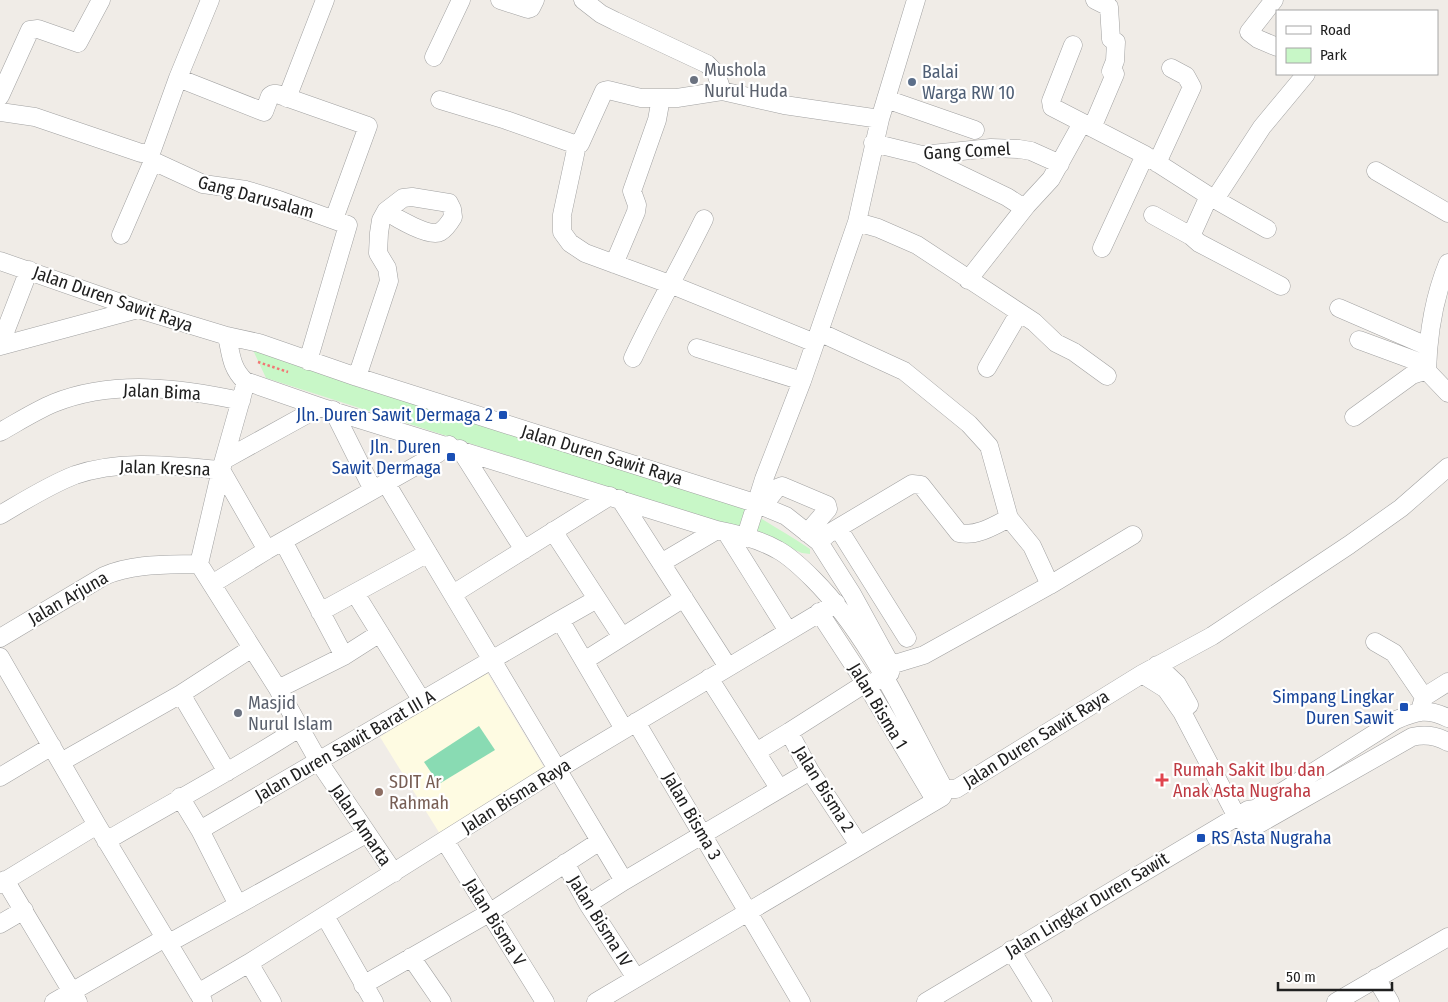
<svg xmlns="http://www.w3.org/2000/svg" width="1448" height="1002" font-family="'Fira Sans Condensed',sans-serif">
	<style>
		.education { fill: #fefbe2 }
		.park { fill: #c8f7c7 }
		.pitch { fill: #89dbb3 }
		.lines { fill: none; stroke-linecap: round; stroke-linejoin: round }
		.minor-casing { stroke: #a1a1a1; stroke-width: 19 }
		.path { stroke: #f37574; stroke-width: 2.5; stroke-dasharray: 2.5 2.5; stroke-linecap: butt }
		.minor { stroke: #fff; stroke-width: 18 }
		.worship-dot { fill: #6b7280; stroke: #fff; stroke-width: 2 }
		.service-dot { fill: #5c6f8a; stroke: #fff; stroke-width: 2 }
		.transit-dot { fill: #1a4fb4; stroke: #fff; stroke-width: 2 }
		.health-dot { fill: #e0444e; stroke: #fff; stroke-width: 2 }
		.education-dot { fill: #8d6e63; stroke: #fff; stroke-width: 2 }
		.labels { text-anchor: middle; stroke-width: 4.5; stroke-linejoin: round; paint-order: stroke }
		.worship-label { font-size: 18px; fill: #5b616d; stroke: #fff; text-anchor: start }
		.service-label { font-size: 18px; fill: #4e5e75; stroke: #fff; text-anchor: start }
		.street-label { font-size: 18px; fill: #202020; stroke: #fff }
		.transit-label { font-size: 18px; fill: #164399; stroke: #fff; text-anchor: end }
		.health-label { font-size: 18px; fill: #be3a42; stroke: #fff; text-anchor: start }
		.education-label { font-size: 18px; fill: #785e54; stroke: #fff; text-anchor: start }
	</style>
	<rect width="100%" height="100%" fill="#f0ece7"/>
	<path class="education" d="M485,669L545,769L440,834L380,737Z"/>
	<path class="park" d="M253,350L730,499C756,516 784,532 810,549V554L802,553L765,538L266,378Z"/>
	<path class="pitch" d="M479,726L495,750L439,784L424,762Z"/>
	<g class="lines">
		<g class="minor-casing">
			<path id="minor" d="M500,0L528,9L531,8L535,0
				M583,0L601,14L615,21L707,64L716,73L722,91
				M1274,0L1249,32L1258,39L1277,47
				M1073,45L1051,101L1052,107L1145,155L1209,196L1191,236L1199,243L1281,286
				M434,57L461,0
				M178,78L264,112L270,96L273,94H277L368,126L334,219
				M0,96L30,30L38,29L78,43L101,0
				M287,98L325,0
				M886,99L975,130
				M440,100L506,120L577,145L580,144L604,91L608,90L641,98H677L722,91L784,105L880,119
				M0,112L35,117L141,153H147
				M1092,128L1115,74L1111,71L1115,61L1116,42L1111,39L1109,7L1095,0
				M873,143L922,155L991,148L1019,149L1031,151L1060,164
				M577,145L562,215V232L570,243L585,253L672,285L815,343
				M147,153L153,161L203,184L246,190L276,199L348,225L308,361
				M147,153L152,150L178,78L210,0
				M922,156L1007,197L1024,208
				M1157,163L1192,87L1186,76L1171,68
				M1376,171L1448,213
				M1209,196L1267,229
				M1215,199L1262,127L1306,74
				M1153,215L1191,236
				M857,222L878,228L917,245L1034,322L1056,343L1074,352L1107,376
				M121,235L153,161
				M1102,248L1145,155
				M0,261L138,309L227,336L259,343L357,377L755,503L786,516L819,542L852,594L891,665L890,673C881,681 868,683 858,688L789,732L756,752
				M1448,263C1434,297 1428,335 1427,371L1448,393
				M614,264L636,212L637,205L632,191L657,120L661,98
				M968,280L1027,205L1051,179L1082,123
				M1339,308L1427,346
				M819,332L904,371L969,424L989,446L1009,518L1032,546L1050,585L1133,535
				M227,336C231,354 231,368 245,381L320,407L717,530C738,534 759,539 778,550C791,557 803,569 813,579C870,636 904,715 942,785L946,789H956L1142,674L1212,636L1349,545L1401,508L1448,467
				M1359,340L1427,365
				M0,345L29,270
				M0,346L138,309
				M697,348L802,381
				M633,358C655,311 681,266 704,219
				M987,368L1019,313
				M357,377L389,281L387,268L378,253L379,233L381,220L386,211L403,198L412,197L449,203L452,209L453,217C450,222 445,229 440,232C430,238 396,218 386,211
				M333,410L373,490
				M1354,417L1412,375L1418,373L1427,371
				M0,432C18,422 35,411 54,403C114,379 180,388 241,401
				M460,449L524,550
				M224,460L320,407
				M386,483L624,881
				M620,499L728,667
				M763,506L777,488L782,486L827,505L828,509L807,533
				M0,515C24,501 49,485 75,475C122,459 173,466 221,470L267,550
				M838,528L907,638
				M553,531L622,637
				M726,532L788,631
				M746,536L764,479L802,381L857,222L880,119L916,0
				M283,541L344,656
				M819,542L828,534L912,484L921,485L959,533C976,537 994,526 1009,518
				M661,563L717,530
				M199,564L278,689L319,762L394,873
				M199,564L221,470L244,389
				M212,584L267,550L437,454L449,445
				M355,593L422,701
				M453,594L610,496
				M320,612L428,553
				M819,612L866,684L935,800
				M560,620L624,729
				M0,638L104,576C134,563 167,565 199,564
				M1375,642L1394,653L1424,697
				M0,657L97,825L203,1001
				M584,661L684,598
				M891,665L924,655L1050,585
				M1157,665L1177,684L1189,705
				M1142,674L1166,689L1182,712L1237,817C1245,823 1249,827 1259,824L1412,737C1424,734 1437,736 1448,742
				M709,678L779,788
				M278,689L344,656L380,633
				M181,694L227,772
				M1421,707L1424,697L1448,682
				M636,722L801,1002
				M789,732L810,771L859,845
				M61,762L181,694L252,648
				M0,777L52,746
				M180,797L200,830L238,905
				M200,830L560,620L597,599
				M106,841C171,803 237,768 299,728
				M445,841L545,1002
				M565,863L588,904L636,978
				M5,880L78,1002
				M0,884L97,825
				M588,904L624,881L810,771
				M325,916L374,1002
				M0,924L24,910
				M169,943L366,834
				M1011,950L1043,1002
				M411,957L442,1002
				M249,963L272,1002
				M1376,978L1390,1002
				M363,985L489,913L600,841
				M198,993L249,963L558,769L836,603
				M54,1002L165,938
				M596,1002L942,797L946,789
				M926,1002L1248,810L1255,809L1396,720C1417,711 1427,708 1448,718
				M1336,1002L1448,937"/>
		</g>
		<path class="path" d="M258,362L288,372"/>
		<use href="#minor" class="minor"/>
	</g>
	<g class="worship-dot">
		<circle cx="694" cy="80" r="5"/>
		<circle cx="238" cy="713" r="5"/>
	</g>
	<circle class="service-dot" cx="912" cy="82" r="5"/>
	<g class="transit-dot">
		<rect x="498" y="410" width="10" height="10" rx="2.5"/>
		<rect x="446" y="452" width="10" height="10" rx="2.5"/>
		<rect x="1399" y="702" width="10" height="10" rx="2.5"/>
		<rect x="1196" y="833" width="10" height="10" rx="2.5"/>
	</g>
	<path class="health-dot" d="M1159.5 772.5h5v5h5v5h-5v5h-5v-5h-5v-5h5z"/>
	<circle class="education-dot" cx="379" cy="792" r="5"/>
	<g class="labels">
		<g class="worship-label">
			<text x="704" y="76">Mushola<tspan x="704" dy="21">Nurul Huda</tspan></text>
			<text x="248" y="709">Masjid<tspan x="248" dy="21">Nurul Islam</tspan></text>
		</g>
		<g class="service-label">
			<text x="922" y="78">Balai<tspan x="922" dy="21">Warga RW 10</tspan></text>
		</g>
		<g class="street-label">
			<text transform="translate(967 151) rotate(-3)" y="6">Gang Comel</text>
			<text transform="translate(256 197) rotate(15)" y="6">Gang Darusalam</text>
			<text transform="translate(113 299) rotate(19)" y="6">Jalan Duren Sawit Raya</text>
			<text transform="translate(162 392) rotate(3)" y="6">Jalan Bima</text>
			<text transform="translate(602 455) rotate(17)" y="6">Jalan Duren Sawit Raya</text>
			<text transform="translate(165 468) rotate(2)" y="6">Jalan Kresna</text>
			<text transform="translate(68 598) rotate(-30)" y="6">Jalan Arjuna</text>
			<text transform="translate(878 706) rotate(59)" y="6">Jalan Bisma 1</text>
			<text transform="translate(1036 739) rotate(-32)" y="6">Jalan Duren Sawit Raya</text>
			<text transform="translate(345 746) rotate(-30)" y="6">Jalan Duren Sawit Barat III A</text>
			<text transform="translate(824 789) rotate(58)" y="6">Jalan Bisma 2</text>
			<text transform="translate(516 796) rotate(-32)" y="6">Jalan Bisma Raya</text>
			<text transform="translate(692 816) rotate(60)" y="6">Jalan Bisma 3</text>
			<text transform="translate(361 825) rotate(56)" y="6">Jalan Amarta</text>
			<text transform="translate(1087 905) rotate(-31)" y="6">Jalan Lingkar Duren Sawit</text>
			<text transform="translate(600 921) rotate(58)" y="6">Jalan Bisma IV</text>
			<text transform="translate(495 922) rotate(58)" y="6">Jalan Bisma V</text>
		</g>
		<g class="transit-label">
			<text x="493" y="421">Jln. Duren Sawit Dermaga 2</text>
			<text x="441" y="453">Jln. Duren<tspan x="441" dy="21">Sawit Dermaga</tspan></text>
			<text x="1394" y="703">Simpang Lingkar<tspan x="1394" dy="21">Duren Sawit</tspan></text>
			<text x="1211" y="844" text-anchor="start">RS Asta Nugraha</text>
		</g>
		<g class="health-label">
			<text x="1173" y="776">Rumah Sakit Ibu dan<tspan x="1173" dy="21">Anak Asta Nugraha</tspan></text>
		</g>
		<g class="education-label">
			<text x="389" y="788">SDIT Ar<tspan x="389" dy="21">Rahmah</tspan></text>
		</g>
	</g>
	<rect x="1276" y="10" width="162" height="65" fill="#ffffff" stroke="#a6a6a6"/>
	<rect x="1286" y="26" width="25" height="8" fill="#ffffff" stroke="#a6a6a6"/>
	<text x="1320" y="35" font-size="15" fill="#202020">Road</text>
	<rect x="1286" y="48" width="25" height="15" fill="#c8f7c7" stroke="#a6a6a6"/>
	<text x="1320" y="60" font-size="15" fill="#202020">Park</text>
	<path d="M1278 982v8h114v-8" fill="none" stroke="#202020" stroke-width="2.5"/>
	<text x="1286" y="982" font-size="15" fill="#202020" stroke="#ffffff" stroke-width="4" paint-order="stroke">50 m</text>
</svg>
